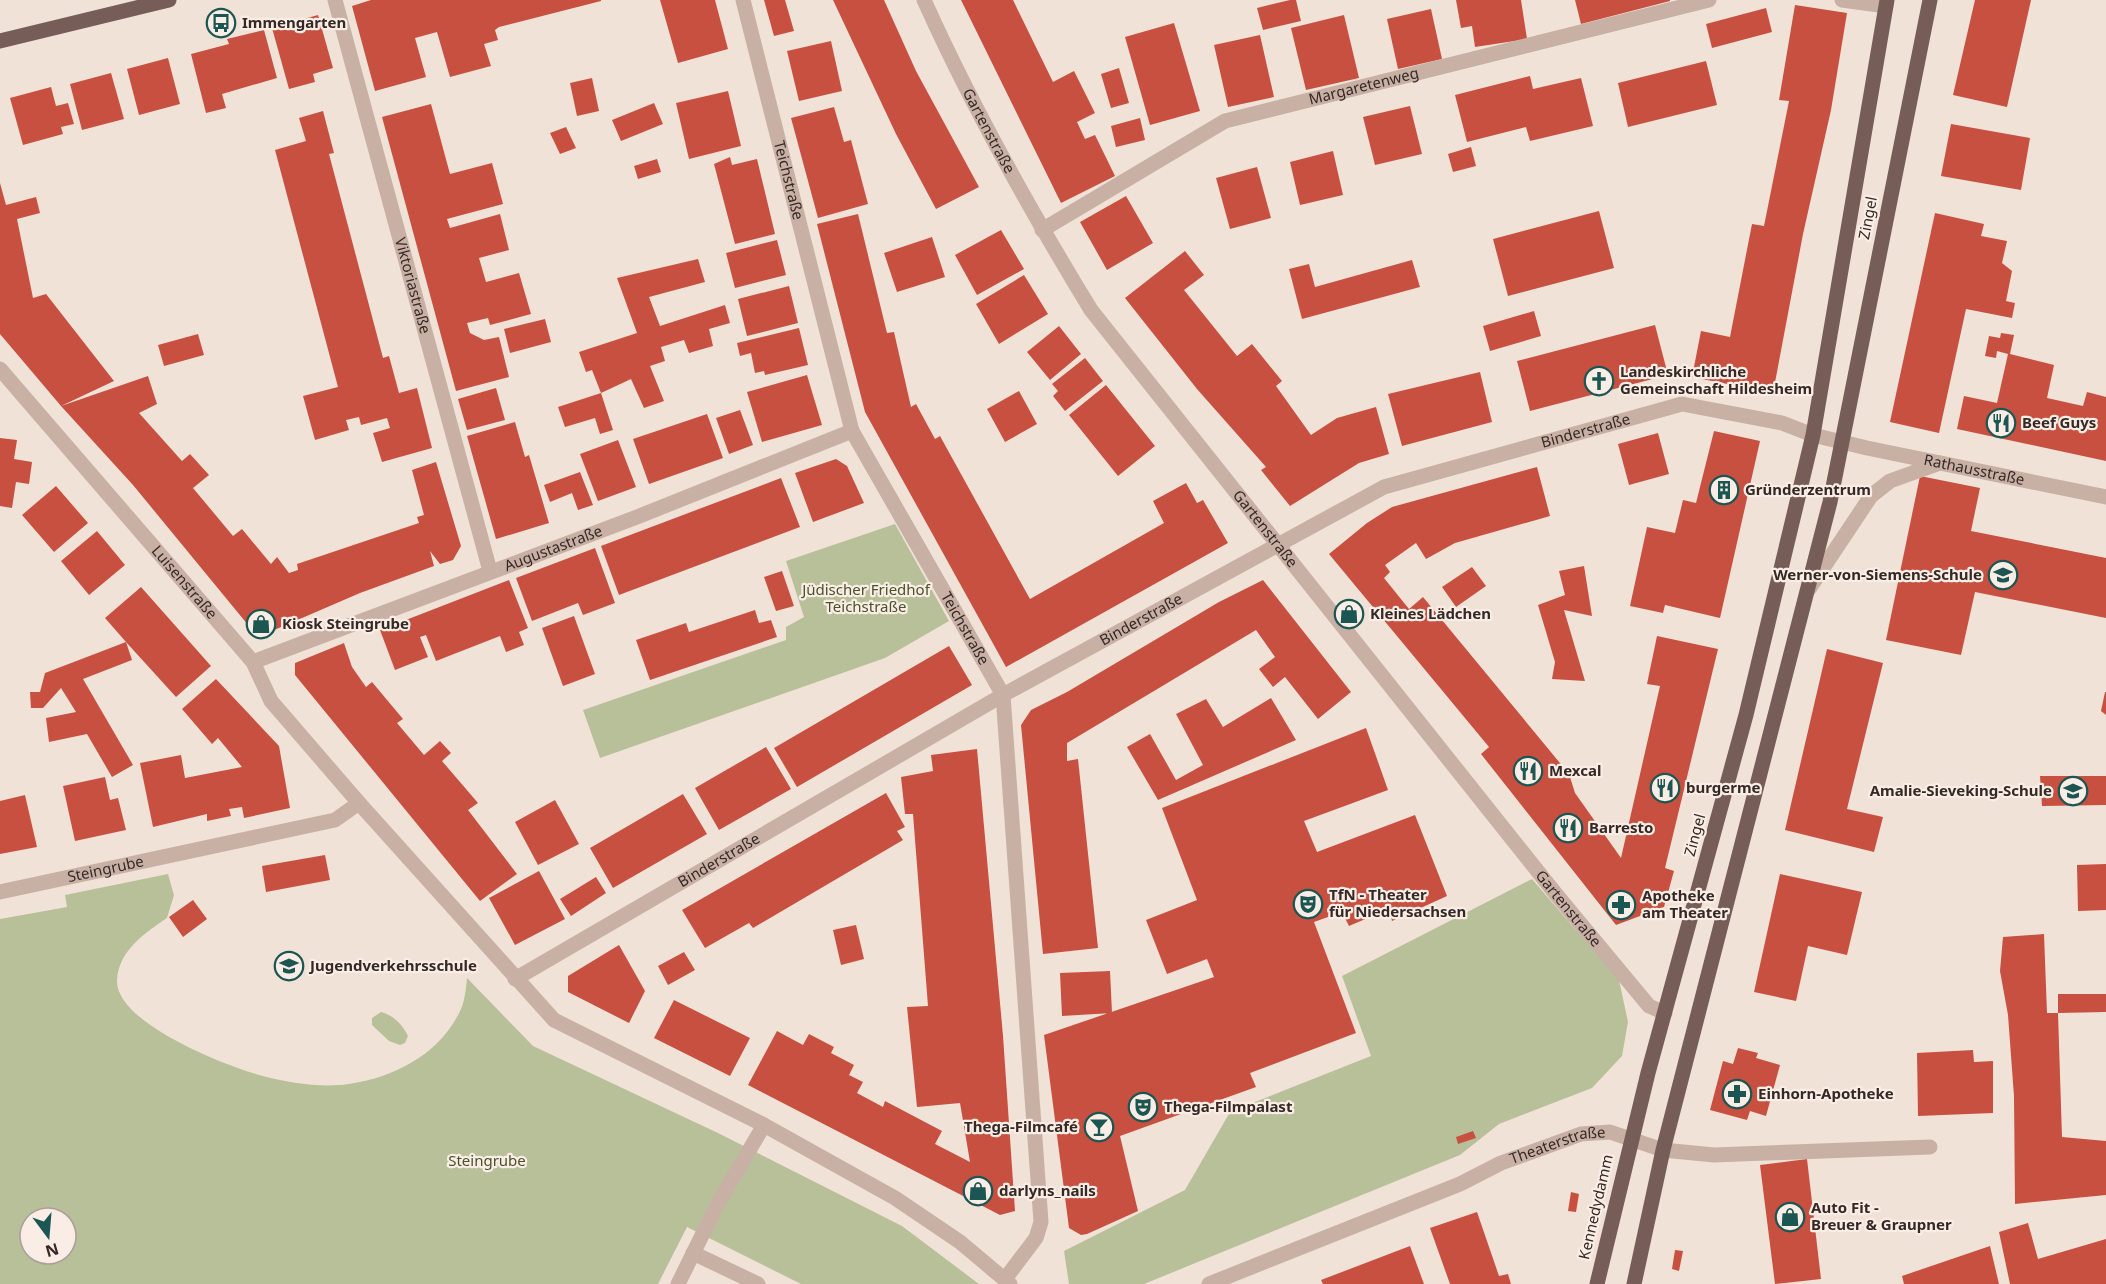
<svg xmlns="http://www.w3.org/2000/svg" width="2106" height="1284" font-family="'Noto Sans',sans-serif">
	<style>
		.green { fill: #b8c099; fill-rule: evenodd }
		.building { fill: #c75041 }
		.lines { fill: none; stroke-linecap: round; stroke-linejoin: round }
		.minor { stroke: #c9b0a4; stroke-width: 15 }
		.major { stroke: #775d57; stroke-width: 15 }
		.labels { text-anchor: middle; stroke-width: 4.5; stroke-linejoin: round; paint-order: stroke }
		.poi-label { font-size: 15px; font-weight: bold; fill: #352926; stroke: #f9ede5; text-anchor: start }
		.street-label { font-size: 15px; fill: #352926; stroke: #f9ede5 }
		.park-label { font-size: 15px; fill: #49532a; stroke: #f9ede5 }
	</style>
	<rect width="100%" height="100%" fill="#f1e2d8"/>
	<path class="green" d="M895,524L949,621L885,658L600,758L583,710L786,640V627L804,617L786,561Z
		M168,874L174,895L167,918C145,933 119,950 117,980C115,1023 228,1067 263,1076C290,1083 321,1088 349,1084C396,1077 441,1053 461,1009C465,1000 466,988 467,978L533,1046L718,1133L902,1226L979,1284H801L687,1227L658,1284H0V919L67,907L65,895ZM30,1218H66V1254H30Z
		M1532,879L1619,980L1628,1022L1622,1056L1592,1088L1499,1124L1460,1155L1144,1284H1069L1064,1251L1185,1190L1230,1112L1371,1056L1342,976Z
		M381,1012C393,1015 403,1025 408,1036L405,1043L400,1045L389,1041L372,1025V1018Z"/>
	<path class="building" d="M371,0H601V1L499,27L495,30L498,40L484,44L491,66L450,77L437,32L415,38L426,77L375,91L352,6Z
		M660,0H715L728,49L678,63Z
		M764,0H785L794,31L774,36Z
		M833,0H884L916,71L979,187L936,209L896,134Z
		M961,0H1013L1053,82L1074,71L1095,113L1077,122L1085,139L1095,135L1115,176L1061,203Z
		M1290,0H1296L1301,21L1263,30L1257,8Z
		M1456,0H1521L1527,39L1475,47L1472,26L1461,28Z
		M1575,0H1670V1L1581,24Z
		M1975,0H2031L2007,107L1953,95Z
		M1795,5L1847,13L1831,110L1803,234L1773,393L1692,377L1701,331L1730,337L1752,224L1764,226L1789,101L1779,100Z
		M1766,8L1772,32L1712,48L1706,24Z
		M1431,9L1442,59L1398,69L1387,19Z
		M318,15L333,68L313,74L315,82L289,89L272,28Z
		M1344,15L1359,78L1306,90L1291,28Z
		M1174,23L1200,111L1150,125L1125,37Z
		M264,30L277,78L222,94L226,108L206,113L191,54L229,44L227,39Z
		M1260,35L1274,97L1228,107L1214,45Z
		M831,41L842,91L799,101L787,51Z
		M168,58L180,104L139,115L127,69Z
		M1706,61L1717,105L1628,127L1618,83Z
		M1119,68L1129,103L1111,108L1101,74Z
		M111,73L124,119L82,130L70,84Z
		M1530,76L1533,89L1581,78L1593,126L1530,141L1526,127L1467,142L1455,95Z
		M592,78L599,111L577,116L570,83Z
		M51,87L56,106L68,103L74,124L61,127L63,134L23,145L10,98Z
		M728,91L741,146L689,159L676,103Z
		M654,103L663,124L621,141L612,120Z
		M431,104L450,174L492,163L503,204L447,219L450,228L500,214L509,250L479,258L486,282L519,273L531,314L490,325L488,318L467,323L470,333L484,340L499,337L509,377L456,391L382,117Z
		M1410,106L1422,154L1375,165L1363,117Z
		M834,107L844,142L851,140L868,204L818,218L791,118Z
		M323,111L334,153L329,154L383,358L389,356L399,393L417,388L432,448L382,462L373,433L390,428L387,418L361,425L359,417L346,420L349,430L315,440L303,396L338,387L275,150L306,141L299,118Z
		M1140,118L1145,140L1116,147L1111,126Z
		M1951,124L2030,138L2021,190L1941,176Z
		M566,127L576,148L560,154L550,133Z
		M1471,147L1476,166L1453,172L1448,154Z
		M1333,151L1343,195L1300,205L1290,162Z
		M730,157L732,165L757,159L775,234L735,244L714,164Z
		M657,159L661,172L638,179L634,166Z
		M1257,167L1271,218L1230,229L1216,178Z
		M0,183L6,205L36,197L40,213L17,219L33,298L46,294L114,381L61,406L148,376L157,404L139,413L182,461L190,454L209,475L193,488L233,536L242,529L271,564L277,557L289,573L298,570L297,564L419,523L417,517L424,515L412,470L436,462L461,546L453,560L440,564L430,551L434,566L360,593L265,634L253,631L133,485L61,406L0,334Z
		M1126,196L1153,243L1107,270L1080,222Z
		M1599,211L1614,268L1508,296L1493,239Z
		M1935,213L1984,224L1981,236L2007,241L2002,263L2012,271L2006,301L2015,303L2012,318L1966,309L1939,433L1890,422Z
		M858,214L887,333L894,332L911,407L916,404L935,439L940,436L1030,599L1164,523L1153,501L1186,483L1197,503L1203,500L1228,543L1006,667L865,412L817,224Z
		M1001,230L1024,269L977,295L955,255Z
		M932,237L945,277L897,292L884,253Z
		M777,240L786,275L735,288L726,253Z
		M1185,251L1204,275L1184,290L1237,356L1252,344L1282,381L1276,386L1311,435L1337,418L1376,407L1389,454L1359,463L1290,506L1261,470L1266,467L1197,389L1125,298Z
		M698,259L705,282L649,297L660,326L725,305L730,323L709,329L713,346L689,353L684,340L661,347L665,361L650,366L664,401L644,408L631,379L601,393L592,370L586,372L579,352L637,333L617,278Z
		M1412,260L1420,287L1302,319L1289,269L1309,264L1315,287Z
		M1024,275L1048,314L999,344L976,304Z
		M789,286L798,323L747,336L738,299Z
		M1534,311L1541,336L1490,351L1483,326Z
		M545,319L551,342L510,353L504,329Z
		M1655,325L1668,375L1530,411L1517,361Z
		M1059,326L1081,354L1050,380L1027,352Z
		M799,328L808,365L765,375L764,371L755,373L751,353L740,356L737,343Z
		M2001,333L2014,335L2010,354L2054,365L2047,398L2083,406L2087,392L2106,397V461L1957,429L1964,396L1997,403L2008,354L1997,351L1996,358L1985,356L1989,336L2000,338Z
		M198,334L204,355L164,366L158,345Z
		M1085,358L1103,381L1065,411L1053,396L1058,391L1052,384Z
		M1480,372L1492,422L1402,446L1388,394Z
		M807,375L822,425L762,442L747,392Z
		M1106,385L1155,446L1118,476L1069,415Z
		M496,388L505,420L467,430L458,399Z
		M1019,391L1037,424L1005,442L987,409Z
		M601,393L613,430L600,434L595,418L565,427L558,407Z
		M740,410L753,445L729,454L716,418Z
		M707,414L723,458L649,484L633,439Z
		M515,422L525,457L529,455L549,523L496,539L467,436Z
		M1714,431L1760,441L1720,618L1665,605L1663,613L1630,606L1647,527L1675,533L1683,500L1696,503Z
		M1658,433L1669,474L1629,485L1618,444Z
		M0,438L17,440L14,459L32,462L29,484L16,482L12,508L0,506Z
		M618,440L636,487L598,501L580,454Z
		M836,459L847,466L864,503L813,522L795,473Z
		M1537,467L1550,516L1455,543L1426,559L1416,543L1385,565L1390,572L1384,578L1409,609L1423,597L1569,774L1575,793L1621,858L1660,686L1647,684L1657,636L1718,649L1665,868L1674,871L1664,907L1616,925L1481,754L1489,747L1329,554L1367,523L1392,507Z
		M580,472L593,505L578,510L572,493L550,502L544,485Z
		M1920,476L1980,488L1971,531L2106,558V618L1975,592L1961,655L1886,640Z
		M781,478L800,527L619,595L601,546Z
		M56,486L88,523L54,552L22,515Z
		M97,531L125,565L89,595L61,561Z
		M595,548L615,603L583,615L578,603L532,621L516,578Z
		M1584,566L1592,616L1564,610L1585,681L1552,679L1555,662L1538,605L1565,595L1559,571Z
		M1472,567L1486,586L1456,607L1442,587Z
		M782,571L794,606L776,611L764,577Z
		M509,580L528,628L519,632L524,645L506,652L500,636L436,661L426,635L420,637L428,657L395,670L380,630Z
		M1263,580L1351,692L1318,719L1285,677L1273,687L1259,669L1275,657L1256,630L1067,743V761L1078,759L1098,948L1043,954L1021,725L1031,710L1067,692L1219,602Z
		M141,587L211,666L176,697L126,642L132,660L83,679L133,765L112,777L87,734L49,742L46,718L76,712L61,688L43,708H31L30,692H40L45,673L126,642L105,618Z
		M755,610L759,623L771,620L777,637L650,680L636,640L686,623L689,632Z
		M574,616L595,674L563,686L542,628Z
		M344,643L352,667L366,687L372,682L403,719L397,723L424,755L440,741L451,753L442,761L478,803L468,810L517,874L480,901L295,675V663Z
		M949,646L972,685L797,787L774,748Z
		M1827,649L1883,663L1847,809L1883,817L1874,852L1785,830Z
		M216,679L279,746L290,808L244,818L242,807L229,809L231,816L207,821V814L153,827L140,763L181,755L185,778L242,767L218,738L212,744L182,709Z
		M2105,692H2106V715L2101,711Z
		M1271,698L1296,740L1158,800L1127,747L1150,734L1176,780L1203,765L1176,714L1206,699L1223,727Z
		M1366,728L1388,790L1304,821L1317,852L1415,815L1447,896L1392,921L1389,909L1349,926L1342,912L1314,922L1356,1033L1250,1073L1256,1087L1120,1136L1138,1211L1087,1234L1081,1235L1069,1228L1044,1035L1214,977L1207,959L1167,974L1146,920L1197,900L1162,808Z
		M766,747L791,789L719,830L695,788Z
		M977,749L1003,1036L1015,1211L1000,1215L748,1085L777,1031L803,1045L809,1034L834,1047L831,1053L854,1065L849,1075L863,1082L857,1093L883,1107L885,1101L942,1131L935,1144L970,1162L960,1103L917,1107L907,1007L928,1006L913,814H905L901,777L933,771L931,755Z
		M2040,776H2106V805L2042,806Z
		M105,777L110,800L118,798L126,830L75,841L63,786Z
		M886,793L905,827L897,831L903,840L753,928L749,923L705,948L682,910Z
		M683,794L707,834L613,888L590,848Z
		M25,795L37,847L0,854V801Z
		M555,800L579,844L538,865L515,822Z
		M325,855L330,880L266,892L262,866Z
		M2106,864V910L2078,911L2077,865Z
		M539,871L565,919L515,945L489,898Z
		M1780,874L1862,892L1847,955L1808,946L1796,1001L1754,992Z
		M596,877L606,893L571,916L560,899Z
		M193,900L207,919L183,937L169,917Z
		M856,925L864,959L841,965L833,930Z
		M2044,934L2047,1013H2058L2062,1137L2106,1141V1195L2015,1204L2014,1096L2008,1015L2000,971L2003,937Z
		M619,945L645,991L629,1023L568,992V976Z
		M684,952L695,970L668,985L658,966Z
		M1110,971L1112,1013L1062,1016L1060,973Z
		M2058,994H2106V1012L2058,1013Z
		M674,1000L750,1038L730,1076L654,1038Z
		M1738,1048L1758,1053L1756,1058L1780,1065L1766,1116L1750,1111L1747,1120L1710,1110L1723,1061L1733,1064Z
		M1973,1050L1974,1062L1993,1061V1113L1918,1116L1917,1053Z
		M1473,1131L1476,1138L1458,1144L1456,1137Z
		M1807,1159L1821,1279L1775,1284L1760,1165Z
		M1571,1192L1579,1194L1576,1212L1568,1211Z
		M1477,1212L1499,1276L1508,1274L1511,1284H1450L1430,1228Z
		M2028,1223L2038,1259L2106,1239V1284H2010L1999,1232Z
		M1410,1246L1424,1284H1323L1321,1280Z
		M1990,1246L1999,1284H1904L1902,1276Z
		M1675,1250L1683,1251L1679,1271L1672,1269Z"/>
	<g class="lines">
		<g class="minor">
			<path id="s1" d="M335,0L490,571"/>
			<path id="s2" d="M743,0L852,431L1003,695L1041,1222L1036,1238L1005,1279"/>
			<path id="s3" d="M924,0C972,107 1030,210 1091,310L1555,893L1649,1006L1665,1013"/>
			<path d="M1842,0L1886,6"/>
			<path id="s4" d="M1042,230L1225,121L1709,0"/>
			<path id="s5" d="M0,369L253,662L271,701L359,803L554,1020L764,1125L895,1198L960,1242L1010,1284"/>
			<path d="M1809,589L1871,496L1890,481L1940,463"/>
			<path id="s6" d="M253,662L637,517L852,431"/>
			<path id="s7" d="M0,892L335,820L359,803"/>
			<path id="s8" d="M515,979L1003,695L1384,487L1682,404L1782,423L1813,435L1867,448L2106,497"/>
			<path d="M693,1253L758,1284"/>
			<path d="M678,1284L717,1205L764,1125"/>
			<path id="s9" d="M1209,1284L1460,1184L1501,1163L1581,1134L1610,1132L1663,1150L1714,1155L1930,1147"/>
		</g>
		<path class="major" d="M0,41L169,0
			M1597,1284L1648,1073L1746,715L1813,435L1887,0
			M1634,1284L1663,1150L1830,502L1930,0"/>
	</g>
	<defs>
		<g id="bus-ring" transform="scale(1.5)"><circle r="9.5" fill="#f9ede5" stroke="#1c5652" stroke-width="1.5"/><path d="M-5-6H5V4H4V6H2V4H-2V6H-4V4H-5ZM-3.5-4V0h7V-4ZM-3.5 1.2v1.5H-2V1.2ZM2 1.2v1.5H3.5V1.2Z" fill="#1c5652"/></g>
		<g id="church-ring" transform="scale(1.5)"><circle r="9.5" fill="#f9ede5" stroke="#1c5652" stroke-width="1.5"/><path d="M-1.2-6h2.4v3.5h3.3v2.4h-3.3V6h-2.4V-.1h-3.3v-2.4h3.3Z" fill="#1c5652"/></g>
		<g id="restaurant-ring" transform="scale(1.5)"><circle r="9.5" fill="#f9ede5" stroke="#1c5652" stroke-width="1.5"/><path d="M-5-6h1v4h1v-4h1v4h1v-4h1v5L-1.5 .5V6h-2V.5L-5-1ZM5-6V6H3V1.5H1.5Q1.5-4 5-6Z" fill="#1c5652"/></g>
		<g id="building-ring" transform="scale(1.5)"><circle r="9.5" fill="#f9ede5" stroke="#1c5652" stroke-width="1.5"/><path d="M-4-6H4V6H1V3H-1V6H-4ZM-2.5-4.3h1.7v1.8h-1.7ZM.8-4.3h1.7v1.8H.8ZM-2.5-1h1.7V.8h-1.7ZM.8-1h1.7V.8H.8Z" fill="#1c5652"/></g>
		<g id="school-ring" transform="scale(1.5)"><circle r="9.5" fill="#f9ede5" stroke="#1c5652" stroke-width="1.5"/><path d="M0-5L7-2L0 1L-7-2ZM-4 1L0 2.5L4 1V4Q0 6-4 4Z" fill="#1c5652"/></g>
		<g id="shop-ring" transform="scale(1.5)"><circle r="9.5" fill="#f9ede5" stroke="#1c5652" stroke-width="1.5"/><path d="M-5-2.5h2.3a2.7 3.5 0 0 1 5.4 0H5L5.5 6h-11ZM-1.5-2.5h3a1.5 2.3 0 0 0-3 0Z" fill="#1c5652"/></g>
		<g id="theatre-ring" transform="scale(1.5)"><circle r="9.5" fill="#f9ede5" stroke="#1c5652" stroke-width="1.5"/><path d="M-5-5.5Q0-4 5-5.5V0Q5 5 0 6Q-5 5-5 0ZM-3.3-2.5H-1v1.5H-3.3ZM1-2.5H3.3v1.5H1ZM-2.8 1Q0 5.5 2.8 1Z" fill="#1c5652"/></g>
		<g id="pharmacy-ring" transform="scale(1.5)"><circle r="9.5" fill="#f9ede5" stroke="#1c5652" stroke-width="1.5"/><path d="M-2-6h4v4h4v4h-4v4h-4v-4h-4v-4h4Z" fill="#1c5652"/></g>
		<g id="bar-ring" transform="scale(1.5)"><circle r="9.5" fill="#f9ede5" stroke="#1c5652" stroke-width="1.5"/><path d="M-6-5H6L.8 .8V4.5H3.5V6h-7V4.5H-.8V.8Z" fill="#1c5652"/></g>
	</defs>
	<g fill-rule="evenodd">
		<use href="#bus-ring" x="221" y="23"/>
		<use href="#church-ring" x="1599" y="381"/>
		<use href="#restaurant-ring" x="2001" y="423"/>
		<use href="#building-ring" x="1724" y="490"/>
		<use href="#school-ring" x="2003" y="575"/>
		<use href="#shop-ring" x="1349" y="614"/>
		<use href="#shop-ring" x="261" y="624"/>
		<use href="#restaurant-ring" x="1528" y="771"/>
		<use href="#restaurant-ring" x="1665" y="788"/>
		<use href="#school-ring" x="2073" y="791"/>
		<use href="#restaurant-ring" x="1568" y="828"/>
		<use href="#theatre-ring" x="1308" y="904"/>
		<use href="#pharmacy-ring" x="1621" y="905"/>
		<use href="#school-ring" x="289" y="966"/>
		<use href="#pharmacy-ring" x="1737" y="1094"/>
		<use href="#theatre-ring" x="1143" y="1107"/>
		<use href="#bar-ring" x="1099" y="1127"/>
		<use href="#shop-ring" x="978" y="1191"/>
		<use href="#shop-ring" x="1790" y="1217"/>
	</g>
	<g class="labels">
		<g class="poi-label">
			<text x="242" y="28">Immengarten</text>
			<text x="1620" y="377">Landeskirchliche<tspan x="1620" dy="17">Gemeinschaft Hildesheim</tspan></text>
			<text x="2022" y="428">Beef Guys</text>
			<text x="1745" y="495">Gründerzentrum</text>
			<text x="1982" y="580" text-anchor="end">Werner-von-Siemens-Schule</text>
			<text x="1370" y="619">Kleines Lädchen</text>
			<text x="282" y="629">Kiosk Steingrube</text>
			<text x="1549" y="776">Mexcal</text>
			<text x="1686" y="793">burgerme</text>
			<text x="2052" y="796" text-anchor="end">Amalie-Sieveking-Schule</text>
			<text x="1589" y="833">Barresto</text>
			<text x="1329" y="900">TfN - Theater<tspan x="1329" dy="17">für Niedersachsen</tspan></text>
			<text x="1642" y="901">Apotheke<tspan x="1642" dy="17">am Theater</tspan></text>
			<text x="310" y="971">Jugendverkehrsschule</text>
			<text x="1758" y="1099">Einhorn-Apotheke</text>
			<text x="1164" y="1112">Thega-Filmpalast</text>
			<text x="1078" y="1132" text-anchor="end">Thega-Filmcafé</text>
			<text x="999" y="1196">darlyns_nails</text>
			<text x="1811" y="1213">Auto Fit -<tspan x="1811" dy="17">Breuer &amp; Graupner</tspan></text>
		</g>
		<g class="street-label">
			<text dy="5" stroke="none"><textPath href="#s4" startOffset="356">Margaretenweg</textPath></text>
			<text dy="5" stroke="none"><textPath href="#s3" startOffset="146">Gartenstraße</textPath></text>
			<text dy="5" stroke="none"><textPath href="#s2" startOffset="186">Teichstraße</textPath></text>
			<text transform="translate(1868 218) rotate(-79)" y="5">Zingel</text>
			<text dy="5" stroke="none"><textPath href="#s1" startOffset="296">Viktoriastraße</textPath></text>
			<text dy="5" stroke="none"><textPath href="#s8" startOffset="1208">Binderstraße</textPath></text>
			<text dy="5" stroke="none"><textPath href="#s8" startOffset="1608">Rathausstraße</textPath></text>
			<text dy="5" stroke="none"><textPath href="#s3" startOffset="632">Gartenstraße</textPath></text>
			<text dy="5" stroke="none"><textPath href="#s6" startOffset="321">Augustastraße</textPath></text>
			<text dy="5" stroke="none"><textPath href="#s5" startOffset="282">Luisenstraße</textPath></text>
			<text dy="5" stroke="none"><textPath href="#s8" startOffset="722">Binderstraße</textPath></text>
			<text dy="5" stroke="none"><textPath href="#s2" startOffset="672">Teichstraße</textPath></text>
			<text transform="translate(1695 835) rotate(-75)" y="5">Zingel</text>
			<text dy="5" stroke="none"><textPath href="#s8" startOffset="236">Binderstraße</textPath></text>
			<text dy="5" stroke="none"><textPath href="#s7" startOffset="108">Steingrube</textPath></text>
			<text dy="5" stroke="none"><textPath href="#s3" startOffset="1118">Gartenstraße</textPath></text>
			<text dy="5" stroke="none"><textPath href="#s9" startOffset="376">Theaterstraße</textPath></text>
			<text transform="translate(1596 1207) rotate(-77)" y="5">Kennedydamm</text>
		</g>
		<g class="park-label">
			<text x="866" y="595">Jüdischer Friedhof<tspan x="866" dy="17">Teichstraße</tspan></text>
			<text x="487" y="1166">Steingrube</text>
		</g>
	</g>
	<g transform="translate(48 1236) rotate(164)"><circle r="28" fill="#f9ede5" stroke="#ab9f99" stroke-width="1.5"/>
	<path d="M0-4.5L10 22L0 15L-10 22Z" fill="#1c5652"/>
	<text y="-9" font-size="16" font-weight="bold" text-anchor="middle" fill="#352926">N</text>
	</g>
</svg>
